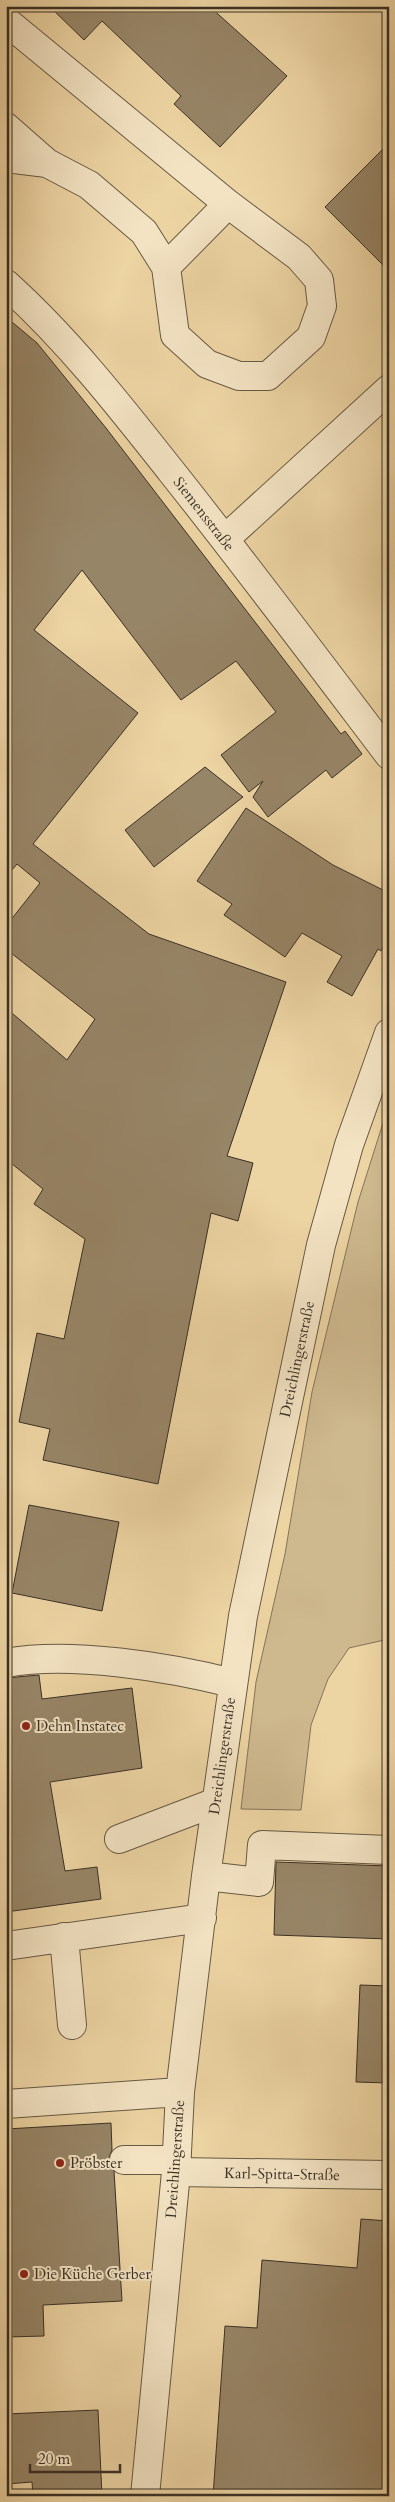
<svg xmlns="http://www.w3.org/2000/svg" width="395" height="2502" font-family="Cardo,serif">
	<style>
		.green { fill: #ceb88e; stroke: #84745a }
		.building { fill: #978567; stroke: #393026 }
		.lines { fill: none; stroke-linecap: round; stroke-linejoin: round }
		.minor-casing { stroke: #665945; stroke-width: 30 }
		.minor { stroke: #f3e3c3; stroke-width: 28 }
		.poi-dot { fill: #8f2418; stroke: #f3e3c3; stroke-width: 2 }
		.labels { text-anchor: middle; stroke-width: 4; stroke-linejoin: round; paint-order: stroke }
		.street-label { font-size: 15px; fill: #393026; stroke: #f3e3c3 }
		.poi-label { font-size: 15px; fill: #393026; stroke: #f3e3c3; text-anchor: start }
	</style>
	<rect width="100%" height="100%" fill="#edd4a3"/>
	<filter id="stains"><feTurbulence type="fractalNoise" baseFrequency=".004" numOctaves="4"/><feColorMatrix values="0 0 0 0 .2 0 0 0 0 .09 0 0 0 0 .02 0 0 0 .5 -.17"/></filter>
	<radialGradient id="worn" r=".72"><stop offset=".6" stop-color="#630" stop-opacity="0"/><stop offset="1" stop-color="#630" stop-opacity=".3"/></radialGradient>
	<path class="green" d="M389,1104V1639L349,1648L328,1679L311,1725L301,1810L241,1809L256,1682L285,1554L312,1392L358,1202Z"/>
	<path class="building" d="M49,6H209L287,76L220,147L174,104L181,96L102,21L84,40Z
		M389,143V271L325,207Z
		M6,317L37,343L106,428L341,734L345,731L362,754L332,778L326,770L268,817L253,797L263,781L249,792L221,755L276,712L236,661L181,700L82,570L34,630L138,713L33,844L149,934L286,982L227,1156L253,1163L238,1221L211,1213L158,1484L43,1460L50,1429L19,1422L37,1333L64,1339L85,1239L34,1204L43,1189L6,1159V1008L67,1060L95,1019L6,949V926L40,883L17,864L6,877Z
		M205,767L243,797L154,867L125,830Z
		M246,808L333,865L389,893V936L381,951L378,949L352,996L327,982L342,956L302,933L285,957L224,915L232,904L197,881Z
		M29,1505L119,1522L102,1611L12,1593Z
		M39,1675L42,1699L132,1688L142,1768L50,1782L65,1871L97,1867L101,1899L6,1912V1678Z
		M276,1862L389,1866V1939L274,1935Z
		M360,1985L389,1986V2083L356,2082Z
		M111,2123L112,2150L108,2160L114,2171L122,2301L43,2305L44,2336L6,2337V2129Z
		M361,2219L389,2221V2496H213L225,2326L257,2328L262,2260L357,2268Z
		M98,2410L102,2496H33L32,2482L6,2484V2414Z"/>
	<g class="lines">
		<g class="minor-casing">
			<path id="minor" d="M6,21L228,204L299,257L319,280L322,306L311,337L268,376H239L207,364L175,335L166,267L144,232L89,185L47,163L6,158
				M6,127L47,163
				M166,267L228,204
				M6,284C68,340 119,405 171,471C245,564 317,660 389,755
				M225,539L389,389
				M6,1663C70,1651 169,1667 232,1683
				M119,1839L216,1802
				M206,1876L259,1882L262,1845L389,1850
				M64,1937L72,2025
				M6,1946L202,1918
				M6,2104L180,2092
				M124,2160H176
				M176,2172L389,2175
				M145,2496L176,2172L180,2092L206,1876L243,1616L321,1245L349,1145L389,1033"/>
		</g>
		<use href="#minor" class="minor"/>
	</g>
	<g class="poi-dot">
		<circle cx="26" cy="1726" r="5"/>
		<circle cx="60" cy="2163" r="5"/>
		<circle cx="24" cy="2274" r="5"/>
	</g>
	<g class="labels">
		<g class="street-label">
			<text transform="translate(204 514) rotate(52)" y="5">Siemensstraße</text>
			<text transform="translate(297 1359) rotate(-78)" y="5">Dreichlingerstraße</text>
			<text transform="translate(222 1756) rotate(-82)" y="5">Dreichlingerstraße</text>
			<text transform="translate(175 2159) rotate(-86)" y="5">Dreichlingerstraße</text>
			<text transform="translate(282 2174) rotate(1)" y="5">Karl-Spitta-Straße</text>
		</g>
		<g class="poi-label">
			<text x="36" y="1731">Dehn Instatec</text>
			<text x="70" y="2168">Pröbster</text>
			<text x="34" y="2279">Die Küche Gerber</text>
		</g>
	</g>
	<rect width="395" height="2502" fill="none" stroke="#edd4a3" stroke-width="25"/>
	<rect x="8" y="8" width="380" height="2487" fill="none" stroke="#393026" stroke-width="2.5"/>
	<rect x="12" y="12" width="370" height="2477" fill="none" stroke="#393026"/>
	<path d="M30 2464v8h90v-8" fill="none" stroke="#393026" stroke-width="2.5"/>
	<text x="38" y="2464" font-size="15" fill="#393026" stroke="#f3e3c3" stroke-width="4" paint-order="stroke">20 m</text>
	<rect width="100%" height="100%" filter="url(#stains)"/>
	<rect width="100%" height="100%" fill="url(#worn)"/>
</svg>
